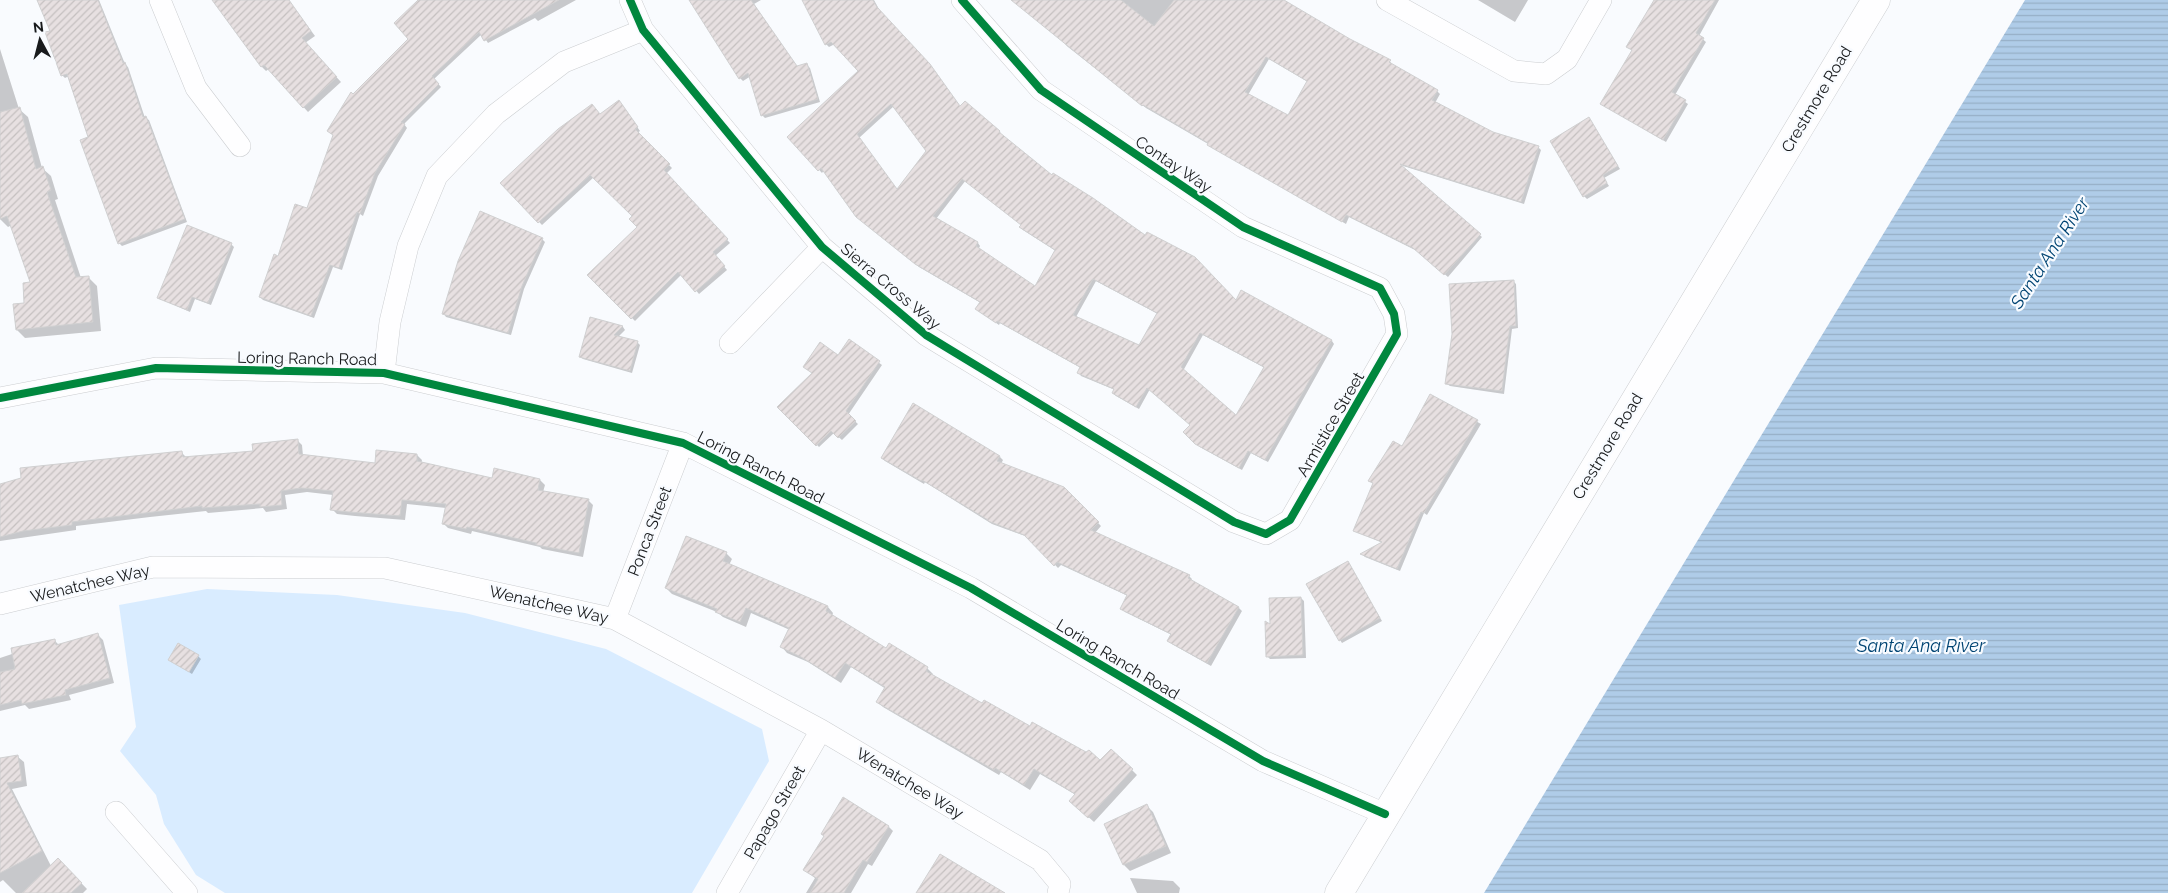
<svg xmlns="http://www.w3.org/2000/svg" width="2168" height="893" font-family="Raleway,sans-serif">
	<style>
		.grass { fill: #d9ecff }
		.water { fill: url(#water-rules) }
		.shadow { fill: #0003; fill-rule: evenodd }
		.building { fill: url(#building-hatch); stroke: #d0d0d1; fill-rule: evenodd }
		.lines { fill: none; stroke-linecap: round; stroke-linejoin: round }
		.minor-casing { stroke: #ccced1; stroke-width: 22 }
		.tertiary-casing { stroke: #ccced1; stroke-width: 29 }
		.minor { stroke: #fefeff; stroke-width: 21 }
		.tertiary { stroke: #fefeff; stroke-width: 28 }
		.cycleway-casing { stroke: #f8fbff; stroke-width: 11 }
		.cycleway { stroke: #00873e; stroke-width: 8 }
		.labels { text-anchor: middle; stroke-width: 4.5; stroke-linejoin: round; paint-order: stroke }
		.street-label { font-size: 16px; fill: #181a1c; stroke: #f8fbff }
		.water-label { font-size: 18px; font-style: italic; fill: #004473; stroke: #f8fbff }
	</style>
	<defs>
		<pattern id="water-rules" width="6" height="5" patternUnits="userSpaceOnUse" patternTransform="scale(1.25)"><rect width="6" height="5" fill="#afcce8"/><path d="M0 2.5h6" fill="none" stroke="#96afc6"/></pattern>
		<pattern id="building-hatch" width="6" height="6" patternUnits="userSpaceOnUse" patternTransform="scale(1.25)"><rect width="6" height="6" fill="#e7e0e1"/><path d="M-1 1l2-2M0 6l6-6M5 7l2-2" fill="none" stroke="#c5c0c0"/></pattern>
	</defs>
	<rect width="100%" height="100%" fill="#f9fbfe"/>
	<path class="grass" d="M207,589L337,595L465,613L606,649L762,729L769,761L692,893H225L196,875L164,824L156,795L120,751L136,727L119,605Z"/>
	<path class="water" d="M2025,0H2168V893H1484Z"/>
	<path class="shadow" d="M39,0H99L125,64L128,67L145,118L149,120L187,222L122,246L119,243L89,138L69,76L65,78L62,75L52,31Z
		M217,0H279L292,5L315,36L305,43L341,82L308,112L269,69L266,71L262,67L221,10Z
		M420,0H576L538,21L535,18L488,43L482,34L434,79L441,87L404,124L407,128L378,176L363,216L360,214L342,270L333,267L314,318L263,300L260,297L279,257L308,209L335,136L328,131L353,95L410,39Z
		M690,0H761L754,4L797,67L807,65L810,68L820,102L765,118L762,115L751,76L743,81L740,78Z
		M803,0H874L880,11L961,108L1000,131L1001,136L1053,177L1236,302L1242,292L1332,341L1334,344L1268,462L1251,453L1242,470L1200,447L1191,425L1150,389L1139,409L1116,396L1113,393L1115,390L1081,376L1079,373L1081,368L1000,323L999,325L980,312L981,303L919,267L860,219L824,170L822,173L788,137L860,71L835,44L829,47L826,44ZM894,106L927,151L897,190L859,138ZM966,180L1022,225L1020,227L1023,230L1056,251L1035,287L978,250L980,246L978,243L936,219ZM1096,281L1158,314L1140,346L1076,317ZM1203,335L1265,368L1236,417L1183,371Z
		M1017,0H1282L1349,40L1390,61L1392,65L1437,91L1440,94L1435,103L1492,133L1538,147L1541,150L1524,204L1400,165L1482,237L1448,277L1417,251L1349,217L1346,224L1146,108L1068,47L1065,44L1067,42ZM1269,59L1308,82L1288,116L1248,95Z
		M1478,0H1528L1515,22Z
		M1655,0H1719L1699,36L1706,42L1675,95L1688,104L1666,142L1602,104L1633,51L1628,47Z
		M0,49L19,109L28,117L42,168L51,176L58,199L55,200L81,278L88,277L97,286L101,331L25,338L17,330L31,283L12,225L8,227L0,219Z
		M622,105L640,131L637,133L672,168L666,174L730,243L715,256L727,270L699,294L682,274L635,321L589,275L638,227L634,216L594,177L542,225L502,183L600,116Z
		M1589,119L1620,169L1604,178L1609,186L1587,199L1584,196Z
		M542,239L545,242L524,289L511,335L446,317L444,314Z
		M231,244L234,247L211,305L195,299L190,312L159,298Z
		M1513,281L1516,284L1518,328L1512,329L1504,394L1450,386L1447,384Z
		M590,319L623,327L625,330L618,337L637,342L640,345L632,373L583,359L580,356Z
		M849,341L882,365L848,415L858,424L842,440L834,433L819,447L779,407L838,356Z
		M1431,396L1481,424L1427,515L1424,513L1400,571L1365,557L1362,554L1383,543L1355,531L1373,483L1370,480L1403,448Z
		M914,405L1000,457L1003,460L1001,464L1064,488L1101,526L1095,533L1189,576L1192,579L1191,581L1239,608L1242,611L1211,666L1172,644L1168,641L1172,635L1125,612L1122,608L1128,596L1061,565L1058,568L1028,537L992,524L925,482L924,484L885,461L882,458Z
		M297,440L302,445L303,456L376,465L417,455L422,460L421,464L493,479L540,480L545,485L543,492L588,500L593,505L583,557L542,549L540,547L472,531L471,534L448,528L443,523L446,508L407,504L405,520L355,516L337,514L332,509L333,495L307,492L285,495L287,509L266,512L263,508L208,513L206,511L150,517L76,526V530L0,541V485L182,453L187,458L255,452Z
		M726,553L732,559L729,565L828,607L833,613L832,616L886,650L927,668L933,674L931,676L982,705L1100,762L1132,770L1137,775L1094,822L1076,806V795L1040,774L1030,790L1001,772L999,775L883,707L878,702L886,689L851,667L841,683L808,662L787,653L782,647L790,630L751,613L746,627L723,617L717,612L672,594L666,588Z
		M1348,563L1382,621L1342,643L1340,640Z
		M1301,598L1304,601L1306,658L1270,659L1267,656L1271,626Z
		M98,635L103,640L114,683L69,695L71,700L29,709L25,705L0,711V658L54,640L59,645Z
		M198,656L201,659L192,674L170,660Z
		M18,757L24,762L27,786L12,789L51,866L58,859L87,889L83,893H16L3,880L0,882V759Z
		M1147,806L1153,812L1171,853L1130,871L1124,865L1106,824Z
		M889,827L893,831L872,866L868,864L851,893H806L815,878L805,870L825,836Z
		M1130,878L1173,881L1180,888L1179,893H1137Z"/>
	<path class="building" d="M37,0H98L123,63L125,62L143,117L146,116L185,219L118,244L80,140L88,137L67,74L61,76L45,32L50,31Z
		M212,0H289L311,31L302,38L337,77L303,108L264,65L261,67Z
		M418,0H559L484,41L479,32L432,76L439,84L401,122L405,124L375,173L360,214L357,212L339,268L330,265L311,316L259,297L274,254L278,256L295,204L307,208L333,135L327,131L351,92L353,94L408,39L394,23Z
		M689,0H751L797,66L807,63L818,99L761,116L748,73L739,79Z
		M802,0H873L877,7L930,64L960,106L965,101L1000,131L999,132L1052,175L1053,173L1093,198L1145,235L1147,232L1195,257L1236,300L1241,290L1332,340L1265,460L1248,451L1239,468L1195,444L1183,432L1190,425L1147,388L1136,407L1112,393L1114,389L1077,373L1080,367L997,321L996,323L975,309L980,302L915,264L856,217L821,168L818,171L787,137L858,71L831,42L825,45ZM891,104L926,151L897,189L857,134ZM962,179L1021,225L1019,227L1055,250L1035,286L976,246L978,242L933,216ZM1093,279L1157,313L1139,345L1073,315ZM1200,333L1264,367L1236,415L1181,367Z
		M1011,0H1121L1154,26L1174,0H1284L1350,39L1391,60L1389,62L1438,90L1432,100L1493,132L1539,146L1521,202L1400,164L1481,234L1444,275L1413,248L1346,215L1342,222L1207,145L1208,143L1143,105L1142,106ZM1266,57L1307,81L1288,115L1245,92Z
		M1654,0H1715L1696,33L1704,38L1672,92L1686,100L1663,140L1600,104L1632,50L1626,47Z
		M619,100L638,127L635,129L670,164L664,170L728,239L713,252L725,266L695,292L678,272L631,319L587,275L637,227L629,219L632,216L590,175L538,223L500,183L558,129L592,104L600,114Z
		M20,107L36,169L43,166L51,190L47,192L76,277L89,276L93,322L16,330L13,304L24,303L23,283L30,282L7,216L0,219V112Z
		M1589,117L1618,166L1603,175L1607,183L1583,197L1550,141Z
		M480,211L543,238L522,286L508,333L442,314L458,261Z
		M187,225L232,243L208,303L192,297L187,310L157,298Z
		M1514,280L1516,326H1510L1502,391L1445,384L1452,334L1449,284Z
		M590,317L623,326L614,335L638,341L630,371L579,357Z
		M849,339L880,361L846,411L856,421L838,438L831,431L816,446L777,407L812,373L803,367L820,342L838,355Z
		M1430,394L1478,420L1424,513L1421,512L1397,569L1360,554L1382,542L1353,531L1373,483L1368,481L1393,441L1402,446Z
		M913,403L1000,456L997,461L1064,487L1099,522L1091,530L1190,575L1188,578L1239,607L1207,663L1167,641L1171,634L1120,609L1127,595L1057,562L1054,566L1024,535L988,521V520L922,480L921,481L881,458Z
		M298,439L299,454L375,463L376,450L417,454V461L492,478L494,468L540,479L538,490L589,499L579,553L536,545V543L467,527L466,529L442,524L446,504L402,500L400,516L349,512L330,510L333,491L301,488L281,491L282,505L260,507V504L202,508V506L145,513L72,522V525L23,531L0,537V484L21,478L20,468L182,451L183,457L253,451L252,444Z
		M686,536L727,552L723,561L828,606L826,611L886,648L889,643L928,667L926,671L982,703L984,700L1030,726L1032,722L1086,752L1089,750L1100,760L1111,749L1133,769L1088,818L1069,801L1075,794L1034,769L1024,785L995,768L994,770L876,702L885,687L845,663L835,678L801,657L780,647L789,628L746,608L740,622L715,612L717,609L665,588Z
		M1348,561L1380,618L1339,641L1306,584Z
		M1301,597L1303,655L1266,657L1265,621L1270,624L1269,598Z
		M98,633L110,678L65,690L66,695L22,704L21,700L0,705V672L15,669L11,648L55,639L56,645Z
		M178,643L199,655L189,672L168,660Z
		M18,755L22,781L7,783L42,851L0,873V758Z
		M843,797L889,826L867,862L863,860L844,893H810L818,879L803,870L824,836L821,834Z
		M1147,804L1166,846L1123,865L1104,824Z
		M940,854L1005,893H916Z
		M58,858L82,883L71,893H22Z"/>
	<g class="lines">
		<g class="minor-casing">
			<path id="minor" d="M160,0L196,88L240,146
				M630,0L643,30L822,247L926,335L1234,522L1266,534L1290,520L1397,334L1394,314L1380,288L1243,227L1041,90L962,0
				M1387,0L1514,71L1546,74L1567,59L1601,0
				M730,343L822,247
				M384,373L390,322L408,246L437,176L496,114L564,62L643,30
				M0,398L156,368L384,373L683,443L971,588L1263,761L1385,814
				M0,604L153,567L385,568L615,619L821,730L1040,860L1060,884L1058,893
				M615,619L683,443
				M116,812L187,893
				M727,893L821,730"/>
		</g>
		<g class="tertiary-casing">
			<path id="tertiary" d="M1339,893L1876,0"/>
		</g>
		<use href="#minor" class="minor"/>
		<use href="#tertiary" class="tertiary"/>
		<g class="cycleway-casing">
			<path id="cycleway" d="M630,0L643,30L822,247L926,335L1234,522L1266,534L1290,520L1397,334L1394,314L1380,288L1243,227L1041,90L962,0
				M0,398L156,368L384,373L683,443L971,588L1263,761L1385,814"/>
		</g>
		<use href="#cycleway" class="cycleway"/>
	</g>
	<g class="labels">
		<g class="street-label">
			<text transform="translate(1816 99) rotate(-59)" y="6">Crestmore Road</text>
			<text transform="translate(1174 164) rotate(34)" y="6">Contay Way</text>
			<text transform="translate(891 286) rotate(40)" y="6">Sierra Cross Way</text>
			<text transform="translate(307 358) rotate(1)" y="6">Loring Ranch Road</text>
			<text transform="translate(1330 424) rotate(-60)" y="6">Armistice Street</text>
			<text transform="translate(1607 446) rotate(-59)" y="6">Crestmore Road</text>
			<text transform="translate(761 467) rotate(27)" y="6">Loring Ranch Road</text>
			<text transform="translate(649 531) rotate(-69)" y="6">Ponca Street</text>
			<text transform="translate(90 583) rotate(-13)" y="6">Wenatchee Way</text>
			<text transform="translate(549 604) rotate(13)" y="6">Wenatchee Way</text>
			<text transform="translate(1118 659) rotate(31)" y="6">Loring Ranch Road</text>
			<text transform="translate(910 783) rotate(31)" y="6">Wenatchee Way</text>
			<text transform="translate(774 812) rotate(-60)" y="6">Papago Street</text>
		</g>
		<g class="water-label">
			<text transform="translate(2050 253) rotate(-57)" y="6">Santa Ana River</text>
			<text x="1921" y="652">Santa Ana River</text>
		</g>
	</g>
	<g transform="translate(40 40) rotate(353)" stroke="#f8fbff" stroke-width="4" paint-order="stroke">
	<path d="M0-4L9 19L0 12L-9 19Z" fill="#181a1c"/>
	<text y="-8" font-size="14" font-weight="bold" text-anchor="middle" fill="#181a1c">N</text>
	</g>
</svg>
